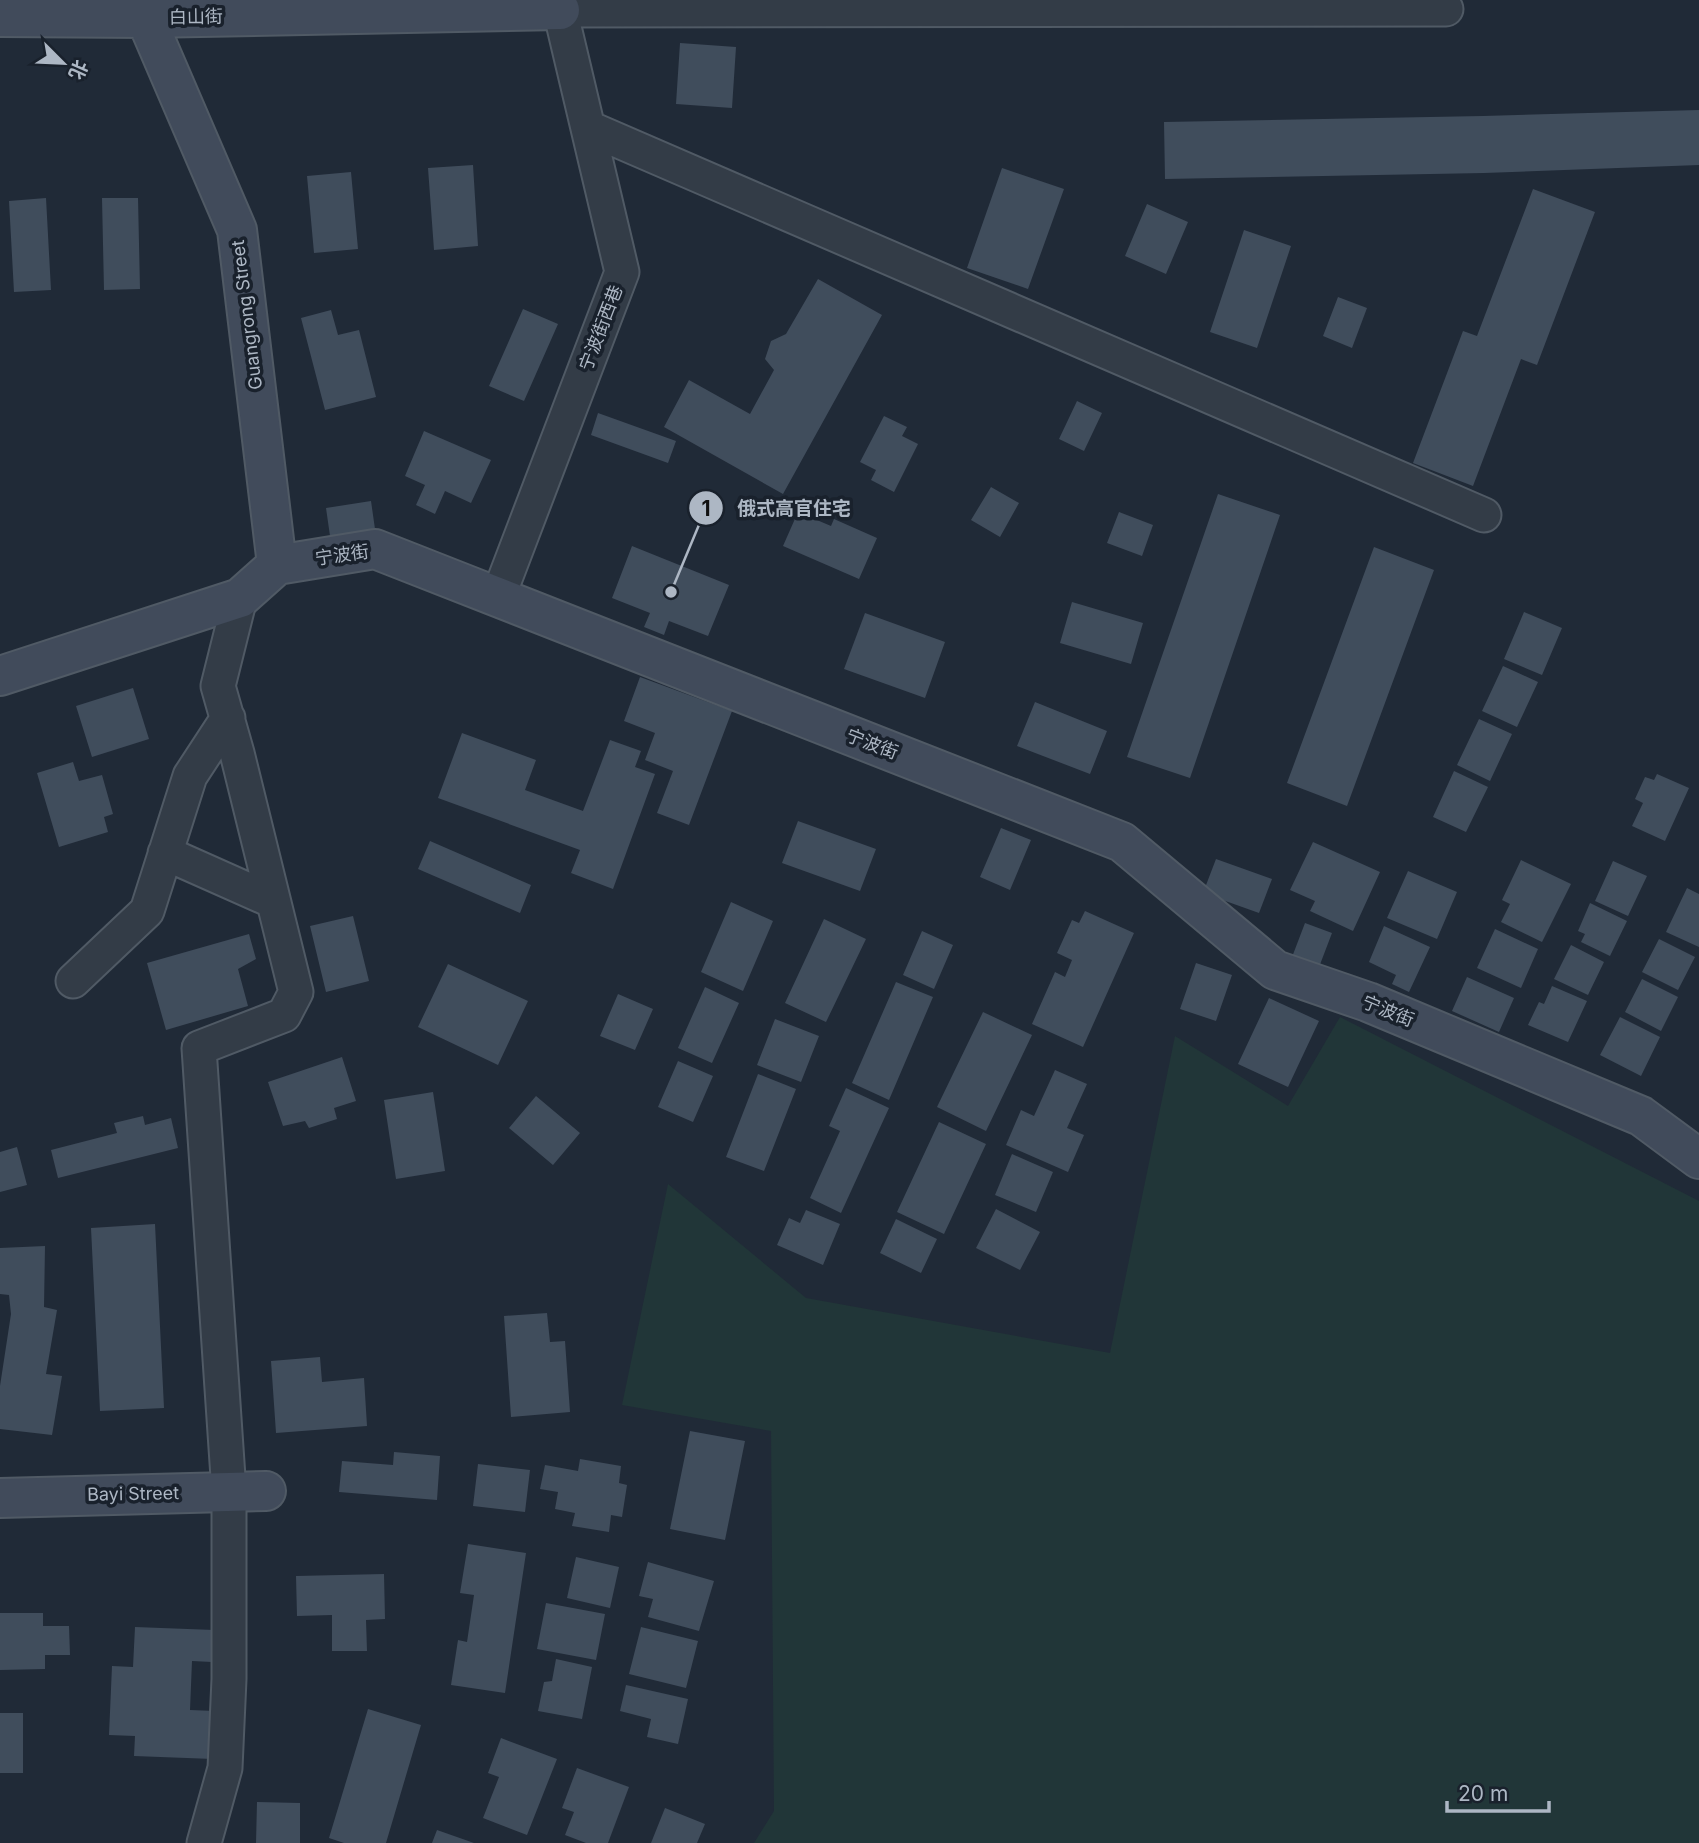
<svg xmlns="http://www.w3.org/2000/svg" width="1699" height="1843" font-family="Inter,'Noto Sans SC',sans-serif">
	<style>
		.green { fill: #213638 }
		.building { fill: #404d5c }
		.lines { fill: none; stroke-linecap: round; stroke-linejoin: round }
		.street-casing { stroke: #505a65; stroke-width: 37 }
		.secondary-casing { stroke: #505a65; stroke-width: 42 }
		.street { stroke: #333c47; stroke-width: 33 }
		.secondary { stroke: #414b5b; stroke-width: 38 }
		.labels { text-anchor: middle; stroke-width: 7; stroke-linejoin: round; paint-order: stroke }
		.street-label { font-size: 18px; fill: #adb7c4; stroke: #19212c }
		.leader { fill: none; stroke: #adb7c4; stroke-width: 2.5 }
		.callout-dot { fill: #adb7c4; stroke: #19212c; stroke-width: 2.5 }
		.mark-label { font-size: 21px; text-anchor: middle; font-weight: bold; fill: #111 }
		.callout-label { font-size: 19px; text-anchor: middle; font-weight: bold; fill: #adb7c4; stroke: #19212c; stroke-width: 7; stroke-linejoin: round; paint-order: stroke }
	</style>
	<rect width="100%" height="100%" fill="#202a37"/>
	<path class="green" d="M1340,1017L1699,1201V1843H754L774,1811L771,1431L622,1405L668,1184L806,1298L1110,1353L1175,1036L1288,1106Z"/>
	<path class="building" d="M680,43L736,47L732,108L676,104Z
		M1699,110V165L1484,173L1165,179L1164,122L1483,116Z
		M473,165L478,246L434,250L428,168Z
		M1002,168L1064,189L1028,289L967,268Z
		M351,172L358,249L314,253L307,176Z
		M1533,189L1595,212L1537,365L1521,359L1473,486L1413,463L1463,331L1477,336Z
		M46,198L51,290L14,292L9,201Z
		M102,198H138L140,289L104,290Z
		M1147,204L1188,222L1166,274L1125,256Z
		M1244,230L1291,246L1257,348L1210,332Z
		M818,279L882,315L783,494L664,427L689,380L750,414L774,370L765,359L771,341L786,334Z
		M1338,297L1367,308L1352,348L1323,336Z
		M523,309L558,324L524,401L489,386Z
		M331,310L338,335L359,330L376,397L325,410L301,318Z
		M1077,401L1102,413L1084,451L1059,439Z
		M598,413L676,441L668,463L591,435Z
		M884,416L907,427L902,436L918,444L894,492L871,480L876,470L860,462Z
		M424,431L491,460L471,503L445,491L435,514L416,505L425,485L405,476Z
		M991,487L1019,503L1000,537L971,520Z
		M1218,494L1280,515L1190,778L1127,757Z
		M371,501L375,529L330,536L326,508Z
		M798,512L831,526L834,519L877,538L859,579L783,546Z
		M1119,512L1153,525L1142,556L1107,543Z
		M632,546L729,585L708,636L669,621L664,635L644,627L650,613L612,598Z
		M1374,547L1434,570L1347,806L1287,783Z
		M1072,602L1143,623L1131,664L1060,643Z
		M1524,612L1562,628L1542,675L1504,659Z
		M865,613L945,642L925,698L844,669Z
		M1503,666L1538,682L1517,727L1482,711Z
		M640,677L732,711L689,825L657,813L673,771L645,760L655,733L624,721Z
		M133,688L149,739L92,757L76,706Z
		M1035,702L1107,731L1090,774L1017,746Z
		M1479,719L1512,734L1490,781L1457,765Z
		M462,733L536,760L525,790L583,811L610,740L641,751L635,767L655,774L613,889L571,873L580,850L438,798Z
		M73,762L79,781L102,775L113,814L104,817L108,832L59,847L37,773Z
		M1454,771L1488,787L1466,832L1433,817Z
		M1657,774L1689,788L1665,841L1632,826L1643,803L1635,799L1645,777L1654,780Z
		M798,821L876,849L860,891L782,863Z
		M1001,828L1031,840L1010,890L980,877Z
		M430,841L531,885L520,913L418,869Z
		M1313,842L1380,872L1353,931L1310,911L1315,901L1290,890Z
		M1216,859L1272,879L1259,913L1203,893Z
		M1521,860L1571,884L1542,942L1501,922L1510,904L1502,900Z
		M1613,861L1647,876L1628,916L1595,901Z
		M1408,871L1457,892L1437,939L1387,918Z
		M1687,888L1699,894V947L1666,932Z
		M731,902L773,921L743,991L701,972Z
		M1590,903L1627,921L1610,956L1581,942L1585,934L1578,931Z
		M1085,911L1134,933L1083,1047L1032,1024L1055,972L1065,977L1072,960L1057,953L1072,920L1079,923Z
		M353,916L369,981L326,992L310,926Z
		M824,919L866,939L826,1022L785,1003Z
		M1305,923L1332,933L1316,975L1289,965Z
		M1384,926L1430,947L1409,992L1392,984L1396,975L1369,962Z
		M1495,929L1538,949L1521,988L1477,968Z
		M922,931L953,945L934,989L903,975Z
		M249,934L256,959L238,969L248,1006L166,1030L147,963Z
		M1659,939L1695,957L1678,990L1642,972Z
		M1571,945L1604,962L1588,995L1554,979Z
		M1196,963L1232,975L1216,1021L1180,1009Z
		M448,964L528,1001L498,1065L418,1027Z
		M1467,977L1514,998L1499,1032L1452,1011Z
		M1642,979L1678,997L1661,1031L1625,1012Z
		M896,982L933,997L889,1100L852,1083Z
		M1552,986L1587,1001L1568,1042L1528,1025L1539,1002L1544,1004Z
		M705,987L739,1003L712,1063L678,1048Z
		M618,994L653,1009L635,1050L600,1036Z
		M1269,998L1319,1021L1288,1087L1238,1064Z
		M983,1012L1032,1035L986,1131L937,1107Z
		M1620,1017L1660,1037L1641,1076L1600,1055Z
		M775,1019L819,1036L801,1082L757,1065Z
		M342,1057L356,1101L334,1108L337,1119L309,1128L305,1121L283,1126L268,1082Z
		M678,1061L713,1076L693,1122L658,1107Z
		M1055,1070L1087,1084L1067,1128L1084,1135L1068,1172L1006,1145L1021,1110L1034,1116Z
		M758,1074L796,1089L764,1171L726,1157Z
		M846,1088L889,1108L841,1213L810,1198L840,1131L829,1126Z
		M433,1092L445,1171L396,1179L384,1100Z
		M536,1096L580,1133L553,1165L509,1128Z
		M143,1116L145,1125L171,1118L178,1148L58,1178L51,1150L117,1133L114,1123Z
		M939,1122L986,1144L944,1234L897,1212Z
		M17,1147L27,1185L0,1192V1152Z
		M1012,1154L1053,1172L1036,1212L995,1195Z
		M996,1209L1040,1232L1020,1270L976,1248Z
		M806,1210L840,1224L823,1265L777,1245L789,1218L800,1223Z
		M896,1219L937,1239L921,1273L880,1253Z
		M155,1224L164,1408L100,1411L91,1228Z
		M45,1246L44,1307L57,1310L46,1374L62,1376L52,1435L0,1429V1386L11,1314L9,1295L0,1294V1248Z
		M547,1313L550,1342L565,1341L570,1412L511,1417L504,1316Z
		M320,1357L322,1382L364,1378L367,1426L276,1433L271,1361Z
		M690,1431L745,1441L725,1540L670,1529Z
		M394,1452L440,1456L437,1500L339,1492L342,1461L393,1465Z
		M580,1459L621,1466L619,1483L627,1485L622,1517L611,1515L609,1532L572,1526L575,1513L555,1509L558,1492L540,1489L545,1465L578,1471Z
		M478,1464L530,1470L525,1512L473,1506Z
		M468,1544L526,1553L505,1693L451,1685L458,1640L467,1642L474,1595L460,1593Z
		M576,1557L619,1567L610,1608L567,1598Z
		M648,1562L714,1581L699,1631L648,1617L653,1599L639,1596Z
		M384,1574L385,1619L366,1620L367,1651H332V1615L297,1616L296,1576Z
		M546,1603L605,1614L596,1660L537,1649Z
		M0,1613H43V1626H69L70,1655H45V1669L0,1670Z
		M135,1627L214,1630L212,1662L192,1661L190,1710L215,1711L213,1759L134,1756L135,1736L109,1735L112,1666L133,1667Z
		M641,1627L698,1641L686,1688L629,1674Z
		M556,1659L592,1667L582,1719L538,1711L544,1682L552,1681Z
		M626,1685L688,1699L678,1744L647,1737L651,1719L620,1711Z
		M368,1709L421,1725L386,1843H344L329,1838Z
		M0,1713H23V1773H0Z
		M501,1738L557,1759L527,1835L483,1818L499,1777L488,1773Z
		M577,1768L629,1787L608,1843H586L565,1835L574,1812L562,1808Z
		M257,1802L300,1803V1843H256Z
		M665,1808L705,1824L697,1843H651Z
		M437,1830L474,1843H432Z"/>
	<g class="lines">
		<g class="street-casing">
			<path id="street" d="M560,10L1446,9
				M589,128L1484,515
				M498,597L622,272L560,10V0
				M165,853L273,901
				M73,981L147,911L190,776L228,718
				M204,1843L225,1768L229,1679V1492L199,1048L284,1015L296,992L237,753L218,686L240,598"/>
		</g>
		<g class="secondary-casing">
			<path id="secondary" d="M138,0L237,230L277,565
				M0,17L146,18L560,10
				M0,676L240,598L277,565L375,549L1122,842L1275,970L1368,1002L1641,1116L1699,1159
				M0,1498L266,1491"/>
		</g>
		<use href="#street" class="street"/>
		<use href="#secondary" class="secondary"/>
	</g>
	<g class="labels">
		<g class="street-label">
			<text transform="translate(196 17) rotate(-1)" y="6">白山街</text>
			<text transform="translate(247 315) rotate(-97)" y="6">Guangrong Street</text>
			<text transform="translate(601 328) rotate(-69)" y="6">宁波街西巷</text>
			<text transform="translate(342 555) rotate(-8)" y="6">宁波街</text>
			<text transform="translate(872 744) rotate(21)" y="6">宁波街</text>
			<text transform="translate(1388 1011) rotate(22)" y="6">宁波街</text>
			<text transform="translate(133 1494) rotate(-1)" y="6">Bayi Street</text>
		</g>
	</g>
	<path class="leader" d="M671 592L706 508"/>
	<g class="callout-dot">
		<circle cx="671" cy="592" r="7"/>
		<circle cx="706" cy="508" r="18"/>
	</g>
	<g class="mark-label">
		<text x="706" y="516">1</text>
	</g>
	<g class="callout-label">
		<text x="794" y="515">俄式高官住宅</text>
	</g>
	<g transform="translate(63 63) rotate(114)" stroke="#19212c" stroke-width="5" paint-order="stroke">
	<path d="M0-5L12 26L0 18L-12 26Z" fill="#adb7c4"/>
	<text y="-10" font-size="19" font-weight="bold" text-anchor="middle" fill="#adb7c4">北</text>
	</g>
	<path d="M1447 1801v10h102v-10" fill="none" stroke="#adb7c4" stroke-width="3.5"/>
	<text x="1458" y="1801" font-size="21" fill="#adb7c4" stroke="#19212c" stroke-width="5" paint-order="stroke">20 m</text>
</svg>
